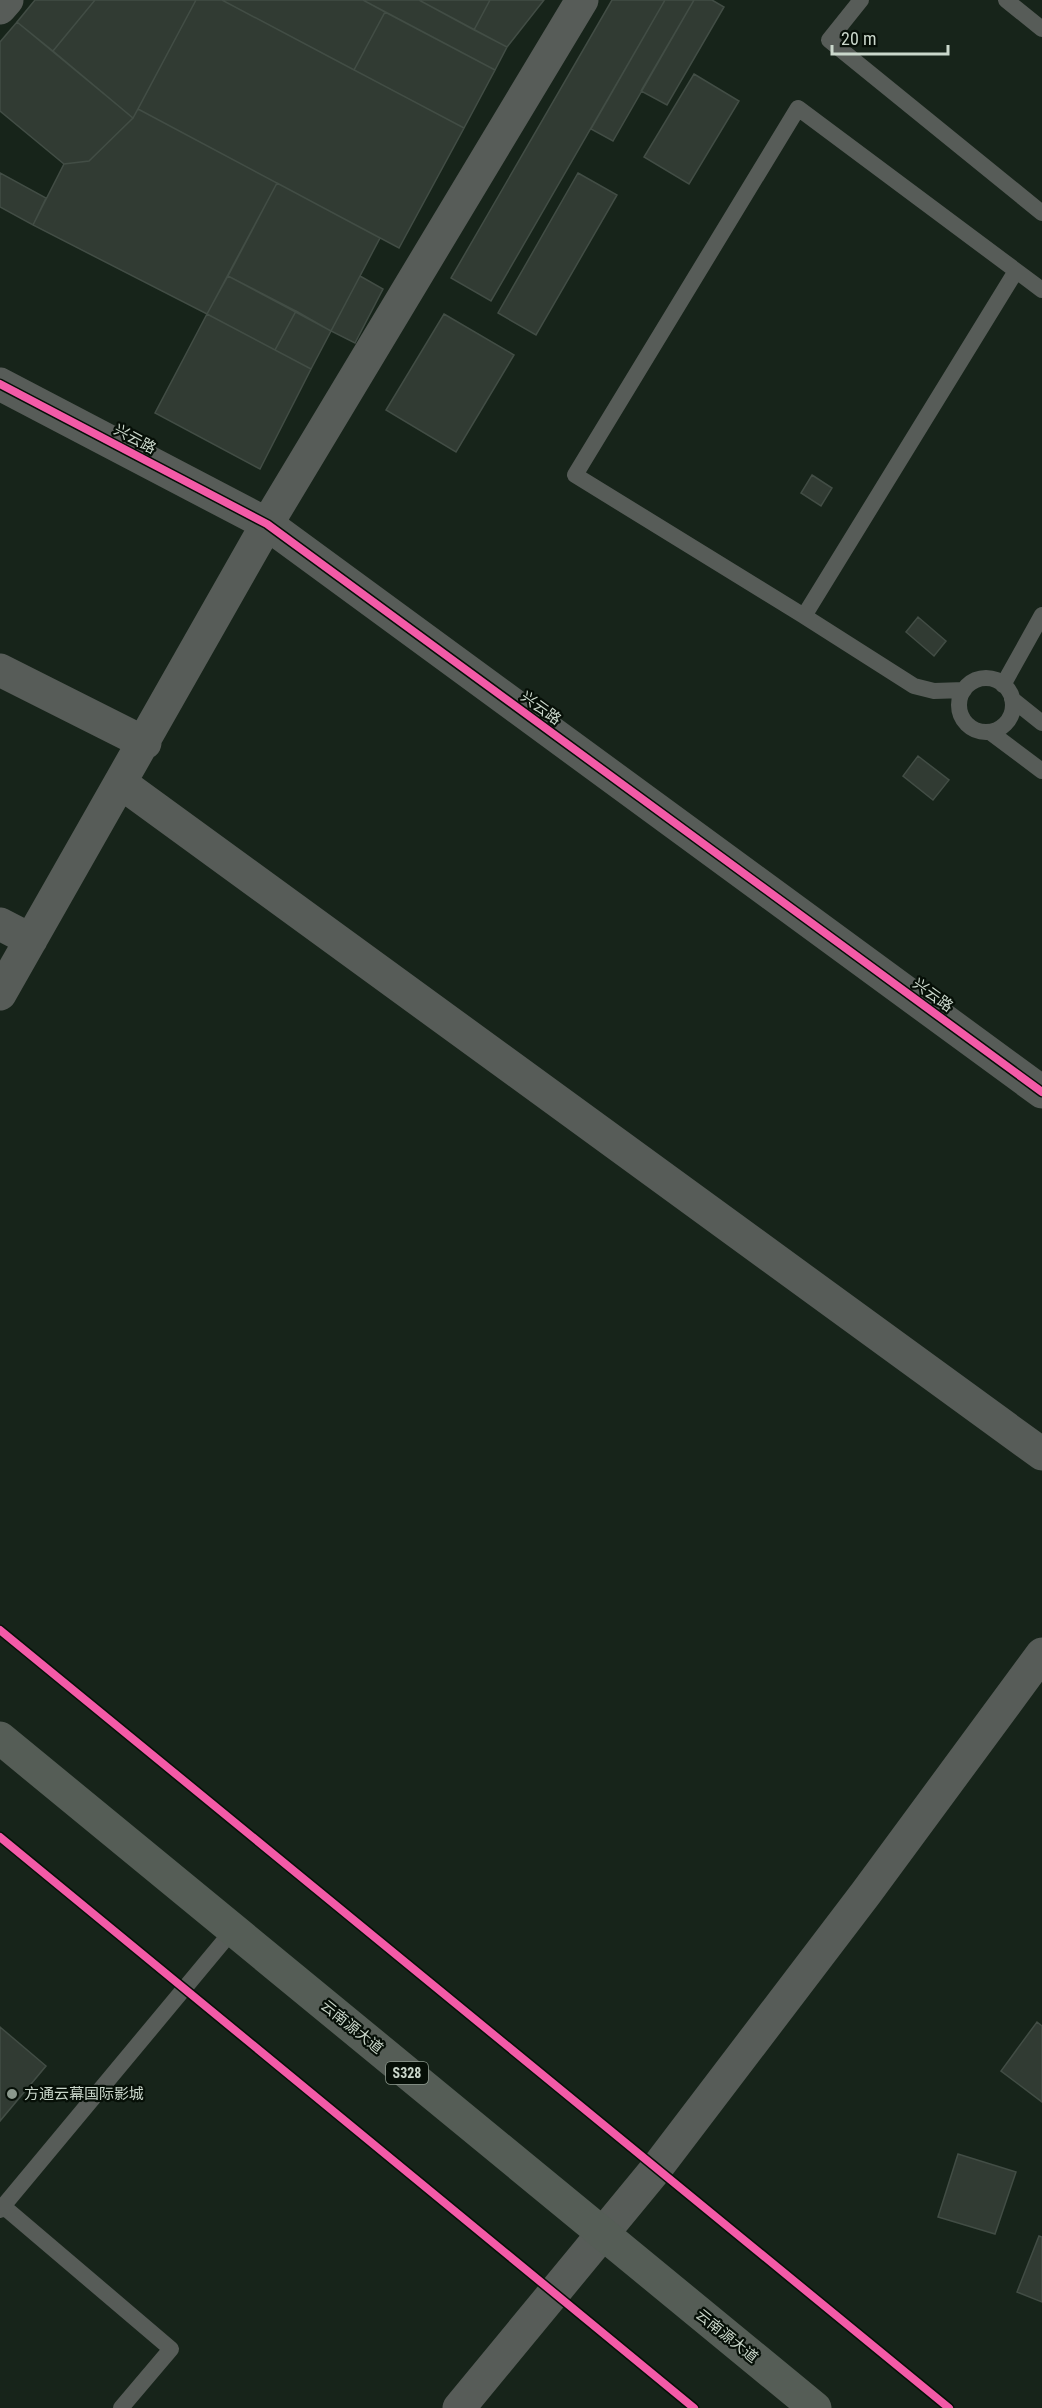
<svg xmlns="http://www.w3.org/2000/svg" width="1042" height="2408" font-family="'Roboto Condensed','Noto Sans SC',sans-serif">
	<style>
		.building { fill: #313b33; stroke: #424d45; stroke-width: 1.5 }
		.lines { fill: none; stroke-linecap: round; stroke-linejoin: round }
		.service { stroke: #575c58; stroke-width: 16 }
		.minor { stroke: #575c58; stroke-width: 33 }
		.primary { stroke: #555d56; stroke-width: 33 }
		.cycleway-casing { stroke: #060f07; stroke-width: 11 }
		.cycleway { stroke: #f35aa7; stroke-width: 8 }
		.poi-dot { fill: #8b988d; stroke: #060f07; stroke-width: 2 }
		.labels { text-anchor: middle; stroke-width: 4.5; stroke-linejoin: round; paint-order: stroke }
		.shield { fill: #060f07; stroke: #8f9b90; stroke-width: 1.5 }
		.shield-label { font-size: 14px; font-weight: bold; fill: #cad7cb }
		.street-label { font-size: 15px; fill: #cad7cb; stroke: #060f07 }
		.poi-label { font-size: 15px; fill: #cad7cb; stroke: #060f07; text-anchor: start }
	</style>
	<rect width="100%" height="100%" fill="#17241a"/>
	<path class="building" d="M35,0H95L53,51L17,22Z
		M95,0H196L133,118L53,51Z
		M196,0H222L464,128L399,248L138,109Z
		M222,0H363L385,12L354,70Z
		M363,0H419L507,47L495,70Z
		M419,0H490L474,30Z
		M490,0H544L507,47L474,30Z
		M612,0H665L491,301L451,278Z
		M665,0H694L613,141L591,129Z
		M694,0H712L724,7L667,105L641,91Z
		M385,12L495,70L464,128L354,70Z
		M17,22L133,118L89,161L64,164L0,111V42Z
		M694,74L739,101L689,184L644,157Z
		M138,109L277,183L207,314L33,225L64,164L89,161L133,118Z
		M0,173L46,198L33,225L0,207Z
		M578,173L617,195L536,335L498,313Z
		M277,183L380,238L331,331L228,276Z
		M228,276L296,311L275,350L207,314Z
		M360,276L383,289L355,343L331,331Z
		M296,311L331,331L311,369L275,350Z
		M207,314L311,369L260,469L155,413Z
		M444,314L514,355L456,452L386,410Z
		M812,475L832,488L821,506L801,493Z
		M918,617L946,641L934,656L906,632Z
		M918,756L949,780L933,800L903,776Z
		M1037,2022L1042,2026V2102L1001,2071Z
		M0,2027L46,2066L0,2121Z
		M958,2154L1016,2172L995,2234L938,2217Z
		M1039,2236L1042,2237V2302L1017,2292Z"/>
	<g class="lines">
		<path class="service" d="M861,0L829,40L1042,213
			M1006,0L1042,29
			M804,616L575,475L798,108L1042,290
			M959 705a27 27 0 1 1 54 0a27 27 0 1 1-54 0Z
			M1003,685L1042,615
			M964,690L934,691L914,686L804,616L1016,271
			M1012,699L1042,723
			M990,732L1042,771
			M3,2206L171,2349L121,2408
			M0,2210L233,1930"/>
		<path class="minor" d="M0,8L7,0
			M0,384L267,524L1042,1092
			M0,670L145,743
			M121,783L1042,1454
			M0,924L31,940
			M0,994L267,524L582,0
			M459,2408L656,2169L866,1893L1042,1654"/>
		<path class="primary" d="M0,1738L815,2408"/>
		<g class="cycleway-casing">
			<path id="cycleway" d="M0,384L267,524L1042,1092
				M0,1630L949,2408
				M0,1837L694,2408"/>
		</g>
		<use href="#cycleway" class="cycleway"/>
	</g>
	<circle class="poi-dot" cx="12" cy="2094" r="6"/>
	<g class="labels">
		<rect class="shield" x="386" y="2062" width="42" height="22" rx="4.5"/>
		<g class="shield-label">
			<text x="407" y="2078">S328</text>
		</g>
		<g class="street-label">
			<text transform="translate(135 439) rotate(28)" y="5">兴云路</text>
			<text transform="translate(541 708) rotate(36)" y="5">兴云路</text>
			<text transform="translate(933 995) rotate(36)" y="5">兴云路</text>
			<text transform="translate(352 2027) rotate(39)" y="5">云南源大道</text>
			<text transform="translate(727 2336) rotate(39)" y="5">云南源大道</text>
		</g>
		<g class="poi-label">
			<text x="24" y="2099">方通云幕国际影城</text>
		</g>
	</g>
	<path d="M832 45v9h116v-9" fill="none" stroke="#cad7cb" stroke-width="3"/>
	<text x="841" y="45" font-size="18" fill="#cad7cb" stroke="#060f07" stroke-width="4.5" paint-order="stroke">20 m</text>
</svg>
